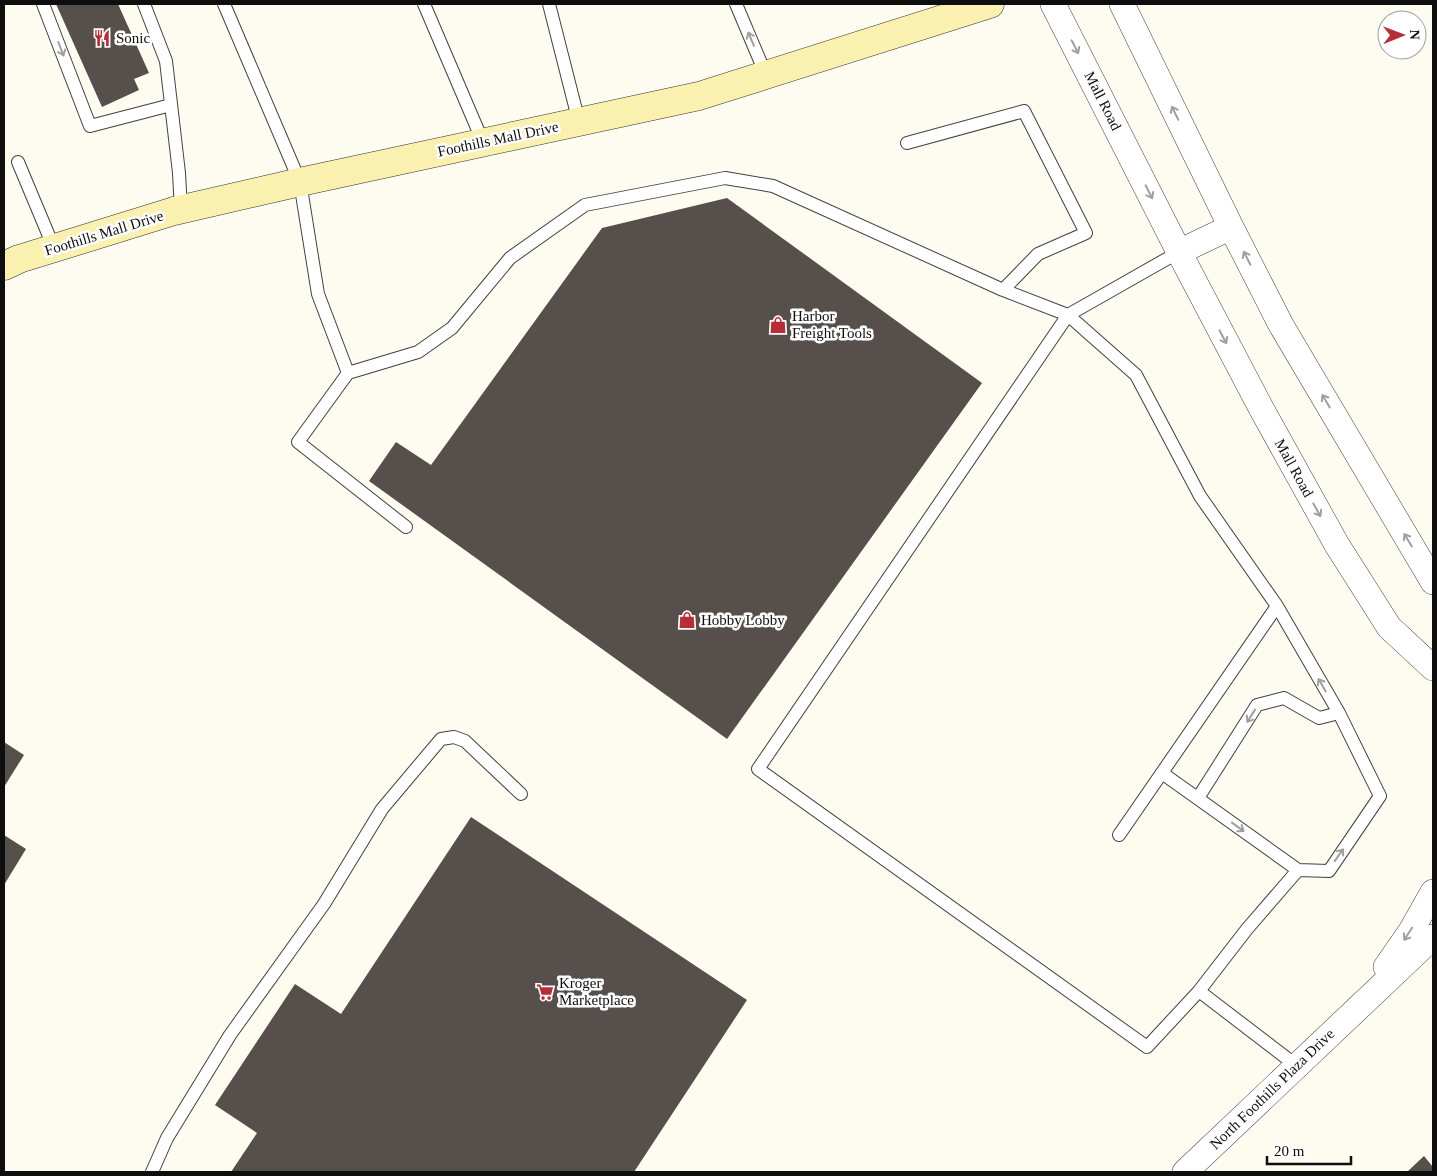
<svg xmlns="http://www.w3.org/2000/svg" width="1437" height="1176" font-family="Georgia,serif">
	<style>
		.building { fill: #564f4b }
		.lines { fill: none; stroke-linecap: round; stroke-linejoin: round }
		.lane-casing { stroke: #414141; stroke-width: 14 }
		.street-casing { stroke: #414141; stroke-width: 26 }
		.secondary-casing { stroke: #303030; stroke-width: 29 }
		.lane { stroke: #fff; stroke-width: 12 }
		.street { stroke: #fff; stroke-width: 25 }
		.secondary { stroke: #faf0af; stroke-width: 28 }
		.oneway { stroke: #9f9f9f }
		.labels { text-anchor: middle; stroke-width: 5; stroke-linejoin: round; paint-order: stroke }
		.poi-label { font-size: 15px; fill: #0e0e0e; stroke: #fff; text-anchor: start }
		.street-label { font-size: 15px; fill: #0e0e0e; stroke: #fff }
	</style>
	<rect width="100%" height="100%" fill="#fefbf0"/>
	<path class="building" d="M56,4H118L149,73L134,79L139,90L102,107Z
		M727,198L982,383L727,739L369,481L396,442L431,465L602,228Z
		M4,742L24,755L4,787Z
		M471,817L747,1000L634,1172H231L257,1133L215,1105L295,984L341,1014Z
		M4,835L26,849L4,885Z
		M1424,1156L1433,1167V1172H1407Z"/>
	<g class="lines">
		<g class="lane-casing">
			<path id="lane" d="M43,4L90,126L171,105
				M144,4L166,61L179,173L181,210
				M224,4L300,182L318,294L348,373L418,352L452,328L510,258L585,205L725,178L773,186L1003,290L1068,315L1179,252
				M424,4L483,142
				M549,4L579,122
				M736,4L766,75
				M907,143L1024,111L1086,233L1038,254L1003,290
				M18,162L54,248
				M348,373L298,442L406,527
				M1162,773L1298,870L1329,871L1380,796L1339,713L1277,606L1200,496L1136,375L1068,315L758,769L1147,1047L1199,991
				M1198,798L1257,705L1284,698L1319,718L1339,713
				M1119,835L1277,606
				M1297,1066L1199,991L1247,929L1298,870
				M152,1172L167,1138L230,1035L324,904L382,809L441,739L454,737L465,741L521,794"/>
		</g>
		<g class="street-casing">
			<path id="street" d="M1053,4L1179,252L1261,408L1337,545L1389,627L1433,668
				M1122,4L1231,227L1281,325L1433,582
				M1179,252L1231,227
				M1386,967L1411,931L1433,892
				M1185,1172L1433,937"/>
		</g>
		<g class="secondary-casing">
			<path id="secondary" d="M4,266L19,259L174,211L300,182L699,96L990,4"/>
		</g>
		<use href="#lane" class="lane"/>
		<use href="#street" class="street"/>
		<use href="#secondary" class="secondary"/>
	</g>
	<defs><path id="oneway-shaft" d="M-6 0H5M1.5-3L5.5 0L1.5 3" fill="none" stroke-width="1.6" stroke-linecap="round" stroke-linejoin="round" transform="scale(1.25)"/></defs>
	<g class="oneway">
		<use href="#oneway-shaft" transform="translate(751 39) rotate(-113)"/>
		<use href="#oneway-shaft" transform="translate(1075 47) rotate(63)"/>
		<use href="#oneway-shaft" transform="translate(61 49) rotate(69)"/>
		<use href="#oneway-shaft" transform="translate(1175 113) rotate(-116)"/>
		<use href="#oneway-shaft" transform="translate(1149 192) rotate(63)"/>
		<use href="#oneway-shaft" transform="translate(1247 258) rotate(-117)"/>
		<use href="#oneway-shaft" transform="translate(1223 337) rotate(62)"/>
		<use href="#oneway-shaft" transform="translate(1326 401) rotate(-121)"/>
		<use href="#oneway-shaft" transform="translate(1317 510) rotate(61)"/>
		<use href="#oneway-shaft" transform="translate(1408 540) rotate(-121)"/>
		<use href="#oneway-shaft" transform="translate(1322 685) rotate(-120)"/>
		<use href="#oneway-shaft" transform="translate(1251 716) rotate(122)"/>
		<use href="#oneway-shaft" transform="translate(1238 827) rotate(36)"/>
		<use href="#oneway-shaft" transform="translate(1339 855) rotate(-55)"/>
		<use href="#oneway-shaft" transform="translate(1408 934) rotate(123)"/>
	</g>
	<defs>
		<g id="restaurant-bare" transform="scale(1.35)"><path d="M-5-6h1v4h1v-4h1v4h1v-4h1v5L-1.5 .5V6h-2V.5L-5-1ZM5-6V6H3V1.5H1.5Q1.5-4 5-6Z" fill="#b62e38" stroke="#fff" stroke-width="2.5" paint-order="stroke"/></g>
		<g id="shop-bare" transform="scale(1.35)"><path d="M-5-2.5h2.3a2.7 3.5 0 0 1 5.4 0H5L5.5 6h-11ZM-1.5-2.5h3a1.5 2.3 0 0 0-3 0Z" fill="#b62e38" stroke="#fff" stroke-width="2.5" paint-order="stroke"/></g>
		<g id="supermarket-bare" transform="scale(1.35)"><path d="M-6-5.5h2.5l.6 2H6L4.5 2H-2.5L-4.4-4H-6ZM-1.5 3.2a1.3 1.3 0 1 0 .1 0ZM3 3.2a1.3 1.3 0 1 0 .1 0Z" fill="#b62e38" stroke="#fff" stroke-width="2.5" paint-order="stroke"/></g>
	</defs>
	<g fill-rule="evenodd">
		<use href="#restaurant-bare" x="102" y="38"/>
		<use href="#shop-bare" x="778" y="325"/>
		<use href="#shop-bare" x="687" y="620"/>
		<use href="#supermarket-bare" x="545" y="992"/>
	</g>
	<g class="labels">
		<g class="poi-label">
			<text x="116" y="43">Sonic</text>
			<text x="792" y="321">Harbor<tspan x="792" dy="17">Freight Tools</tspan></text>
			<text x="701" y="625">Hobby Lobby</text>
			<text x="559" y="988">Kroger<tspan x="559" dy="17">Marketplace</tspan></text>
		</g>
		<g class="street-label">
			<text transform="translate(1103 101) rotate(63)" y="5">Mall Road</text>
			<text transform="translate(498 139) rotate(-12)" y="5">Foothills Mall Drive</text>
			<text transform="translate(104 233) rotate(-17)" y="5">Foothills Mall Drive</text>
			<text transform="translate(1294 468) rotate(61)" y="5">Mall Road</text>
			<text transform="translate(1272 1089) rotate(-44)" y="5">North Foothills Plaza Drive</text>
		</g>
	</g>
	<rect width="1437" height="1176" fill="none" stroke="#0e0e0e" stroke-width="10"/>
	<g transform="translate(1402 35) rotate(89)"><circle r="24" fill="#ffffff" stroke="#9f9f9f"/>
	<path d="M0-4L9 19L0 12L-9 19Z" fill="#b62e38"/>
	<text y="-8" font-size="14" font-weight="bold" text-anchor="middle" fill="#0e0e0e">N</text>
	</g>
	<path d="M1267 1156v8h84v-8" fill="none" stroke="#0e0e0e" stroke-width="2.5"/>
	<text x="1274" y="1156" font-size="15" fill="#0e0e0e" stroke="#ffffff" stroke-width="4" paint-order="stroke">20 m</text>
</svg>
